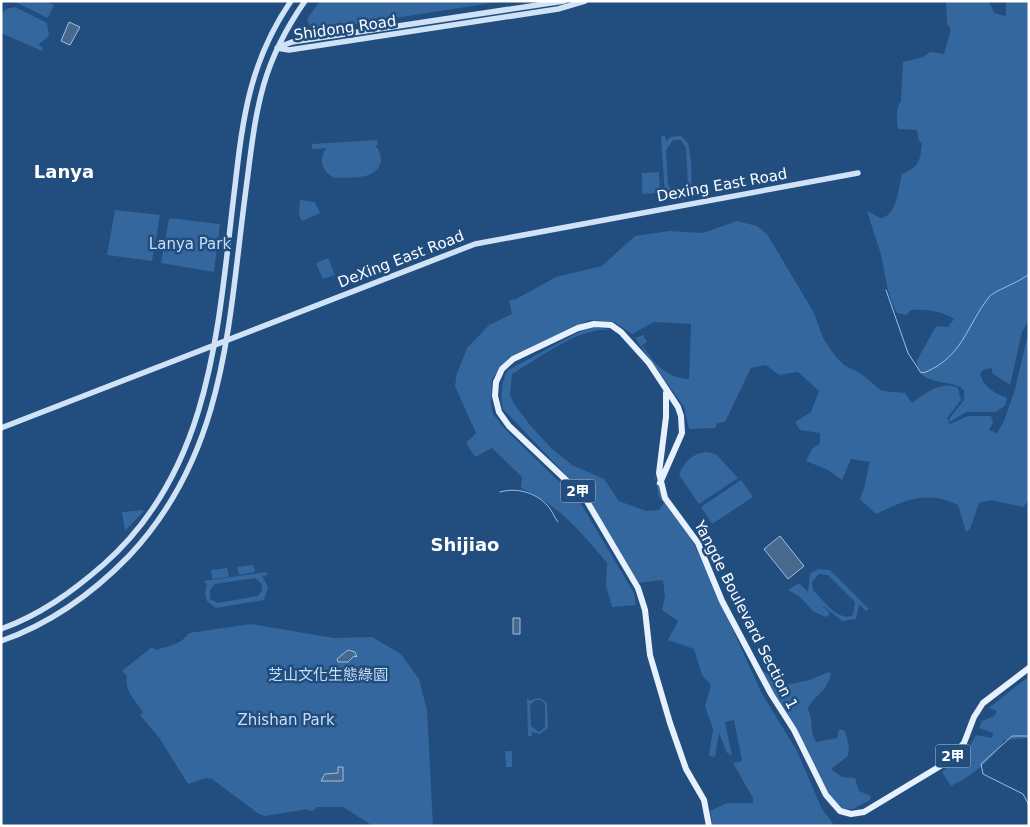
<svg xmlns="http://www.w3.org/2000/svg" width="1030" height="827" font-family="'DejaVu Sans','Noto Sans TC',sans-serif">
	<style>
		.green { fill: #34679d; fill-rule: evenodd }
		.water { fill: #48688c; stroke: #99c1e8 }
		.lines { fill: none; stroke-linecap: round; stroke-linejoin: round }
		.stream { stroke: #99c1e8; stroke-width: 1 }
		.secondary { stroke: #d0e2f6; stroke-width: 5.5 }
		.primary { stroke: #e7f1fd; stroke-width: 6 }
		.labels { text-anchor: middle; stroke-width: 5; stroke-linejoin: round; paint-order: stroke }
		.shield { fill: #214d7f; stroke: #bccad9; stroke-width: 1 }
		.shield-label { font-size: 14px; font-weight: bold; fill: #fff }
		.street-label { font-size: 15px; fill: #fff; stroke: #214d7f }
		.park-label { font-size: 15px; fill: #c9dff5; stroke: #214d7f }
		.quarter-label { font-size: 18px; font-weight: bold; fill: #fff; stroke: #214d7f }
	</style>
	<rect width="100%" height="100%" fill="#214d7f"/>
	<path class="green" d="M13,1H45L54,5L48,18Z
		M320,1H504L312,31L307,19Z
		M946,1H989L994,13L1006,16V1H1029V320L1022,332L1010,385L992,373V368L983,370L980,374C983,387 996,394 1007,398L1005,406L995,412H966L950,422L949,419L964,400V391C955,377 916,389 917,360L935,328L937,326L948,327L954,319C943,311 924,309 911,310L906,315L897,313C885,292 886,271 879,248C875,236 871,224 867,211L881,218C898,215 898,187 902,174C920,166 920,161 922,143L919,141L917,130L898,129C897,120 895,108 901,101L903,62L923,57L930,52L944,54L951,29L947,24Z
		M15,7L47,23L49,36L38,45L43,47L42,51L1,33V14L6,9Z
		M661,136H665L666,141L671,137L681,136L688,143C691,156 700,219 669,194V197H665ZM673,140H681L686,148L688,188L682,194L673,193L668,184L666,150Z
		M377,140L378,145H375C379,150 381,154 381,160C379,181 350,177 335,178C322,172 318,160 326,148L312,149V144Z
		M659,172L660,193L642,194V173Z
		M300,200L315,202L320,213L302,221L299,215Z
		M115,210L160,215L152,261L107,255Z
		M169,218L220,224L214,272L161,263Z
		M737,221L757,226L767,234L814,313L823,338L836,357L844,365L860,373L882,391L905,393L912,403C925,394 941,380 958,388L961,400L947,418L950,424L968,416H991L993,422L989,430L997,433L1004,421L1015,389L1029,330V500L1023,507L991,500L979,503L970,529L966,532L958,505C927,490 905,500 876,514L860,499C866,486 866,475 870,462L851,459L842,480L828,470L806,461L812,449L820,443V433L800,430L795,422L811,412L819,391L798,372L779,375L766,365L751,368L725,422L717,423L715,428L689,429L684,407L635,338L643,335L647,342L642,345C654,363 666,378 689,379L691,324L654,322L632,334L614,322L589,320L509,357L492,379L491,403L493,414L505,429L580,502L634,593L636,605L612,607L606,586L607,563C580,531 560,506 521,488L522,477L492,448L475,457L466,443L476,433L455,386L457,373L467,348L489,325L512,314L509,300L516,299L556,277L602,266L635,236L670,231L703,233Z
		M328,258L335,275L323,279L316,263Z
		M595,327L613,330C579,326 541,357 512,374L510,395L514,404L530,425L552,449L572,465L604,479L619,501L646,511L659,510L664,503L659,497L654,474L664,501L679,518L695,546L761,692L797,751L822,809L835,826H713L710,811L727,803H753V798L733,763L742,761L734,720L725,722L732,755L727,753L719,733L715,757L709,756L713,729L705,706L711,685L702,675L694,649L668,640L678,621L662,610L665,596L663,580L637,583L584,494L503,409C500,395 501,382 508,370L581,331Z
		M707,452L716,454L738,478L699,504L679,475C684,461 693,453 707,452Z
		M741,480L753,497L712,524L701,507Z
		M143,510V512L125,531L122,512Z
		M253,565L255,572L239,575L237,567Z
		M227,568L229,577L212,579L211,570Z
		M818,569L830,570L869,609L866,611L859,604L856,619L842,621L822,605L830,614L826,617L814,612L799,596L788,590L799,583L808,592L810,574ZM819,574L828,575L855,602L853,615C839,623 822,599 813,590L812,582Z
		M267,572V575L262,576L268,587L264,600L216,608L207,601L205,594L207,585L204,581ZM255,578L262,584V590L258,596L218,603L210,599V590L215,584Z
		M251,624L334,638L372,637L401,654L419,679L427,710L433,826H373L343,807H316L315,810L309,811L308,809L265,816L259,814L212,779L206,778L188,784L160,739L140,715L143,712C135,700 124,691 127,676L122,671L152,647L156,650C168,646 182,644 189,633Z
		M761,670L786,685L810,680L828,672L831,673C827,694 813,695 808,709C814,720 809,731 816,742L837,738L839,729L845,731L849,747L848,756L831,769L842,777L855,778L859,791L871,796L870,800L853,809L843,810L829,799Z
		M1029,676V738L1004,740C994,759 970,777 951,786L942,772L966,753L976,735L992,738L993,733L979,728L982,721L994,716L997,711L989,708Z
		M527,698L530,701C536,697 542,697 547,703L548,728L540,734L532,732V736H528ZM536,700H541L545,704V727L539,732L531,726L530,705Z
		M505,751H512V767H506Z"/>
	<path class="water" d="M69,22L80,27L70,45L61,41Z
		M780,536L804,566L788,579L764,549Z
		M513,618H520V634H513Z
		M348,650L355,652L357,657L354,656L348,662H338L337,659Z
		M338,767H343V781H321L325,774L338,773Z"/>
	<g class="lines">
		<path class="stream" d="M886,290L908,353L921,373L926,372C963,356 967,325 989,297C993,291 1019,283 1029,274
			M500,492C517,487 536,493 547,505C552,510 554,517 558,522
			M1029,736H1012L981,764L983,774L1023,794L1029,805"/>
		<path class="secondary" d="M279,47L292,42L564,1
			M277,48L289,50L558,9L585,1
			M1,428L475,244L858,173
			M1,629C40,615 72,592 103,565C214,468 218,322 235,186C243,116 250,61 291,1
			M1,641C50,624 93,593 129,556C227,452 228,323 246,189C256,112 259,67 305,1"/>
		<path class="primary" d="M666,393V417L659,473L665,498L698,543L722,601L771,694L794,730L826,795L840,811L851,814L864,812L947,762L964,743L974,717L983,703L1029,668
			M660,483L682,433L681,416L678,407L649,363L621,332L611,325L594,324L578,328L513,359L502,369L496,382L495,396L499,412L509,426L585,498L638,588L645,610L650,655L670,723L686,769L704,800L709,826"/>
	</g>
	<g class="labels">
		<g class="shield">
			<rect x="560.5" y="479.5" width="35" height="23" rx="4"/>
			<rect x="935.5" y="744.5" width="35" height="23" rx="4"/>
		</g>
		<g class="shield-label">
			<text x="578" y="496">2甲</text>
			<text x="953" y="761">2甲</text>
		</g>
		<g class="street-label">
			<text transform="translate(345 28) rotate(-8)" y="5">Shidong Road</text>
			<text transform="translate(722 185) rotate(-10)" y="5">Dexing East Road</text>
			<text transform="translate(401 259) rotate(-21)" y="5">DeXing East Road</text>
			<text transform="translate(746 615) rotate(63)" y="5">Yangde Boulevard Section 1</text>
		</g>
		<g class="park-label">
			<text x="190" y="249">Lanya Park</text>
			<text x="328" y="680">芝山文化生態綠園</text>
			<text x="286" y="725">Zhishan Park</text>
		</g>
		<g class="quarter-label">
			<text x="64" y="178">Lanya</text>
			<text x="465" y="551">Shijiao</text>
		</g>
	</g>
	<rect width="1030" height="827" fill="none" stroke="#ffffff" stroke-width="5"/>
</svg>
